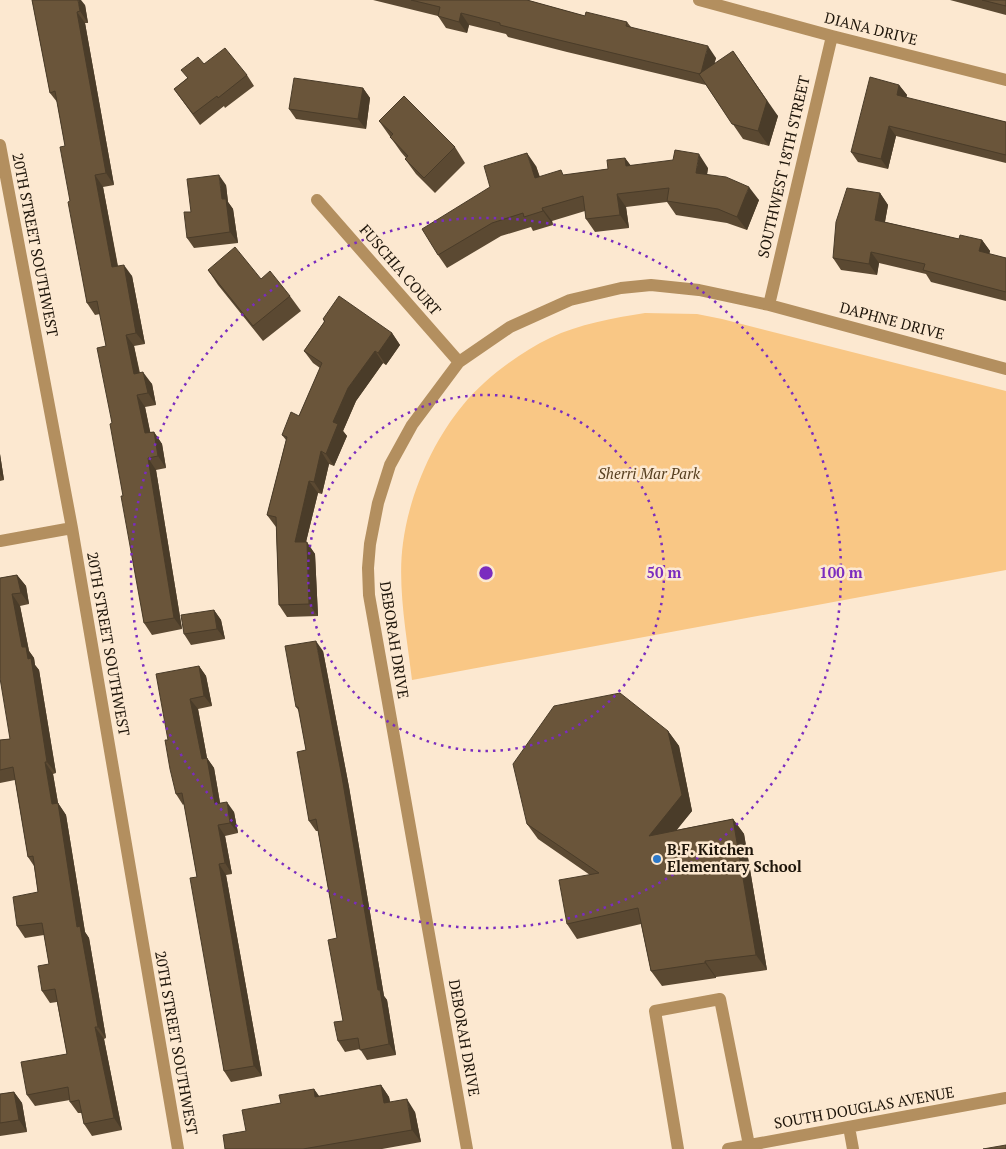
<svg xmlns="http://www.w3.org/2000/svg" width="1006" height="1149" font-family="'PT Serif',serif">
	<style>
		.green { fill: #f9c785 }
		.lines { fill: none; stroke-linecap: round; stroke-linejoin: round }
		.minor { stroke: #b38f5f; stroke-width: 12 }
		.wall { fill: #5b4932 }
		.shaded-wall { fill: #4a3c29 }
		.building { fill: #6a553a; stroke: #4a3c29 }
		.ring { fill: none; stroke: #7b2cbf; stroke-width: 2.5; stroke-dasharray: 2.5 5 }
		.poi-dot { fill: #2d79c9; stroke: #fce8d0; stroke-width: 2 }
		.labels { text-anchor: middle; stroke-width: 5; stroke-linejoin: round; paint-order: stroke }
		.street-label { font-size: 15px; fill: #1e150a; stroke: #fce8d0 }
		.park-label { font-size: 15px; font-style: italic; fill: #584021; stroke: #fce8d0 }
		.poi-label { font-size: 15px; font-weight: bold; fill: #1e150a; stroke: #fce8d0; text-anchor: start }
		.centre { fill: #7b2cbf; stroke: #fce8d0; stroke-width: 2.5 }
		.ring-label { font-size: 15px; text-anchor: middle; font-weight: bold; fill: #7b2cbf; stroke: #fce8d0; stroke-width: 5; stroke-linejoin: round; paint-order: stroke }
	</style>
	<rect width="100%" height="100%" fill="#fce8d0"/>
	<path class="green" d="M645,313L697,314L722,319L1006,391V570L412,680C407,637 397,586 403,543C409,496 432,442 463,405C484,379 519,353 550,338C579,324 613,318 645,313Z"/>
	<g class="lines">
		<path class="minor" d="M699,0L832,36L1006,80
			M0,145L72,528L178,1149
			M317,200L459,362
			M769,305L832,36
			M0,541L72,528
			M849,1127L853,1149
			M467,1149L369,595L368,568L370,544L378,503L390,465L412,425L459,362L510,327L570,300L621,288L651,285L699,290L769,305L1006,369
			M678,1149L655,1011L720,999L749,1145
			M728,1149L1006,1098"/>
	</g>
	<path class="wall" d="M32,0L85,5L88,23H85L114,185L103,187L118,266L132,276L145,344L134,346L140,373L152,384L156,405L145,407L150,432H154L162,444L166,468L156,470L182,629L152,635L144,623L123,496L112,423L106,346L100,314L95,315L87,303L70,201L65,146L57,102L50,93Z
		M373,0H527L585,16L627,22L631,27L716,58L714,64L778,116L769,146L743,139L706,85L567,52L508,37L506,34L469,25L467,33L446,28L438,16Z
		M950,0H1006V15Z
		M204,64L247,75L254,86L225,108L224,106L200,125L174,89Z
		M899,85L907,95L906,98L1006,122V163L896,136L888,169L858,162L851,152Z
		M363,88L370,98L366,129L296,119L289,109Z
		M379,121L455,147L465,163L435,193L416,174L405,159L406,158L401,152Z
		M625,158L630,165L708,168L707,175L759,200L747,230L727,223L676,215L667,202L626,207L629,228L595,232L586,219L585,211L552,221L553,225L533,231L531,227L501,236L447,268L438,255L536,166L540,177L565,175L608,169Z
		M226,185L228,202L233,209L238,243L194,248L187,238L191,212Z
		M880,193L888,205L885,222L959,239L982,240L990,251L989,254L1006,258V301L931,282L926,274L879,263L877,275L841,270L833,258Z
		M208,270L261,279L290,296L301,311L263,341L218,285Z
		M323,319L392,333L400,345L386,365L383,363L356,401L343,431L347,436L334,466L329,464L322,494L318,493L306,542L315,554L318,616L287,617L279,605L276,527L267,515L286,440L282,435L299,416L320,368L313,363L304,351L324,322Z
		M0,454L4,480L0,481Z
		M17,575L26,586L29,604L20,606L29,651L34,658L35,665L39,670L56,773L53,774L58,803L66,815L85,932L89,938L106,1038L104,1039L122,1130L92,1136L84,1124L82,1113H78L70,1102V1100L35,1106L27,1095L67,1054L57,1002L50,1003L42,991L49,964L44,935L25,938L17,926L38,892L34,866L28,857L15,780L0,783V740L10,739L0,578Z
		M214,610L221,620L225,639L191,645L184,634Z
		M323,651L349,787L384,996L387,1000L396,1055L367,1060L360,1049L345,1052L338,1041L343,1021L337,938L318,831H316L309,821L306,750L299,711L296,707Z
		M199,666L206,676L212,706L198,709L207,758L214,768L220,803L234,812L238,833L225,836L232,874L226,875L262,1076L231,1082L224,1071L197,877L184,804L183,805L176,794L168,740Z
		M668,731L679,746L692,811L676,830L733,819L744,834L767,970L716,977V978L662,986L651,971L641,924L577,939L567,924L590,875L538,839L527,824Z
		M381,1085L389,1097L390,1102L415,1112L421,1142L382,1149H225L281,1103L314,1089L319,1096Z
		M14,1092L22,1103L27,1132L0,1136V1094Z"/>
	<path class="shaded-wall" d="M78,0H81L85,5L88,23L80,11Z
		M77,12L85,23L114,185L106,173Z
		M461,13L469,25L467,33L459,22Z
		M708,46L716,58L709,85L701,74Z
		M733,51L778,116L769,146L758,131Z
		M899,85L907,95L904,106L897,95Z
		M363,88L370,98L366,129L358,119Z
		M889,126L896,136L888,169L881,159Z
		M527,153L536,166L544,191L535,178Z
		M699,154L708,168L705,186L696,173Z
		M625,158L635,171L626,166Z
		M95,175L103,187L120,279L112,267Z
		M219,175L226,185L228,202L233,209L238,243L230,232L222,199Z
		M749,187L759,200L747,230L737,217Z
		M880,193L888,205L883,232L875,220Z
		M617,194L626,207L629,228L620,215Z
		M542,208L552,221L553,225L543,211Z
		M982,240L990,251L987,263L979,251Z
		M871,252L879,263L877,275L869,264Z
		M124,265L132,276L145,344L136,333Z
		M392,333L400,345L386,365L378,353Z
		M126,335L134,346L142,386L134,374Z
		M375,351L383,363L356,401L343,431L347,436L334,466L326,454L333,422L348,388Z
		M143,372L152,384L156,405L148,393Z
		M137,395L145,407L153,445L145,433Z
		M154,432L162,444L166,468L158,456Z
		M321,451L329,464L322,494L314,482Z
		M0,454L4,480L0,474Z
		M148,458L156,470L182,629L174,618Z
		M309,481L318,493L303,554L295,542Z
		M307,542L315,554L318,616L309,604Z
		M17,575L26,586L29,604L21,593Z
		M12,594L20,606L29,651L34,658L35,665L39,670L56,773L47,762L28,659L22,647Z
		M214,610L221,620L225,639L217,629Z
		M316,641L323,651L349,787L384,996L387,1000L396,1055L389,1044L378,990Z
		M199,666L206,676L212,706L204,696Z
		M190,699L198,709L207,758L214,768L222,814L215,804L202,759Z
		M668,731L679,746L692,811L660,851L649,836Z
		M45,762L53,774L58,803L66,815L85,932L89,938L106,1038L98,1027L52,804Z
		M227,802L234,812L238,833L230,823Z
		M733,819L744,834L767,970L756,955Z
		M218,825L225,836L232,874L225,863Z
		M219,864L226,875L262,1076L254,1066Z
		M705,961L716,977V978L705,963Z
		M95,1027L104,1039L122,1130L114,1118Z
		M381,1085L389,1097L393,1116L384,1103Z
		M314,1089L323,1102L315,1097Z
		M14,1092L22,1103L27,1132L19,1120Z
		M407,1099L415,1112L421,1142L412,1130Z"/>
	<path class="building" d="M32,0H78L80,11L77,12L106,173L95,175L112,267L124,265L136,333L126,335L134,374L143,372L148,393L137,395L145,433L154,432L158,456L148,458L174,618L144,623L121,496H123L110,424L112,423L97,348L106,346L97,301L87,303L68,202L70,201L60,147L65,146L55,91L50,93Z
		M411,0H527L585,16L586,12L627,22L626,26L708,46L701,73L700,74L559,40L500,25V23L461,13L459,22L438,16L440,7Z
		M982,0H1006V6Z
		M225,48L247,75L218,98L217,96L193,114L174,89L188,78L181,70L198,57L204,64Z
		M733,51L767,101L758,131L732,124L699,74Z
		M870,77L899,85L897,95L1006,122V155L889,126L881,159L851,152Z
		M294,78L363,88L358,119L289,109Z
		M404,96L455,147L424,178L405,159L408,156L390,137L393,134L379,121Z
		M675,150L699,154L696,173L726,177L749,187L737,217L718,209L667,201L669,188L617,194L620,215L586,219L583,196L542,208L543,211L524,217L523,213L492,223L438,255L422,229L490,187L484,166L527,153L535,178L561,170L563,175L608,169L607,160L625,158L626,166L673,160Z
		M219,175L222,199H226L230,232L187,238L184,212H191L187,179Z
		M847,188L880,193L875,220L959,239L960,235L982,240L979,251L1006,258V292L923,270L925,264L871,252L869,264L833,258L836,222Z
		M235,247L261,279L270,271L290,296L253,326L208,270Z
		M339,296L392,333L378,353L375,351L348,388L333,422L338,424L326,454L321,451L314,482L309,481L295,542H307L309,604L279,605L276,517L267,515L287,437L282,435L291,412L299,416L322,363L304,351L325,321L323,319Z
		M17,575L21,593L12,594L22,647H26L28,659L31,658L47,762H45L52,804L58,803L77,927L80,926L98,1027H95L114,1118L84,1124L79,1100L70,1102L68,1087L27,1095L21,1062L67,1054L55,989L42,991L38,966L49,964L42,923L17,926L13,897L38,892L33,856L28,857L13,767L0,770V740L10,739L0,678V578Z
		M214,610L217,629L184,634L181,615Z
		M316,641L342,777L378,990H380L389,1044L360,1050L358,1038L338,1041L334,1022L343,1021L328,940L337,938L316,819L309,821L297,752L306,750L298,707H296L285,646Z
		M199,666L204,696L190,699L202,759L207,758L215,804L227,802L230,823L218,825L225,863L219,864L254,1066L224,1071L190,878L197,877L182,793L176,794L170,769L165,740H168L156,674Z
		M620,693L668,731L682,795L649,836L733,819L756,955L705,961V963L651,971L638,908L567,924L559,880L599,873L527,824L513,764L554,706Z
		M381,1085L384,1103L407,1099L412,1130L303,1149H225L223,1135L246,1131L242,1110L281,1103L279,1095L314,1089L315,1097Z
		M14,1092L19,1120L0,1123V1094Z
		M1006,1145V1149H983Z"/>
	<g class="ring">
		<circle cx="486" cy="573" r="178"/>
		<circle cx="486" cy="573" r="355"/>
	</g>
	<circle class="poi-dot" cx="657" cy="859" r="5"/>
	<g class="labels">
		<g class="street-label">
			<text transform="translate(871 29) rotate(14)" y="5">DIANA DRIVE</text>
			<text transform="translate(784 167) rotate(-77)" y="5">SOUTHWEST 18TH STREET</text>
			<text transform="translate(35 245) rotate(79)" y="5">20TH STREET SOUTHWEST</text>
			<text transform="translate(400 270) rotate(49)" y="5">FUSCHIA COURT</text>
			<text transform="translate(892 321) rotate(15)" y="5">DAPHNE DRIVE</text>
			<text transform="translate(394 640) rotate(81)" y="5">DEBORAH DRIVE</text>
			<text transform="translate(108 644) rotate(80)" y="5">20TH STREET SOUTHWEST</text>
			<text transform="translate(464 1038) rotate(80)" y="5">DEBORAH DRIVE</text>
			<text transform="translate(176 1043) rotate(80)" y="5">20TH STREET SOUTHWEST</text>
			<text transform="translate(864 1108) rotate(-10)" y="5">SOUTH DOUGLAS AVENUE</text>
		</g>
		<g class="park-label">
			<text x="649" y="479">Sherri Mar Park</text>
		</g>
		<g class="poi-label">
			<text x="667" y="855">B.F. Kitchen<tspan x="667" dy="17">Elementary School</tspan></text>
		</g>
	</g>
	<circle cx="486" cy="573" r="8" class="centre"/>
	<g class="ring-label">
		<text x="664" y="578">50 m</text>
		<text x="841" y="578">100 m</text>
	</g>
</svg>
